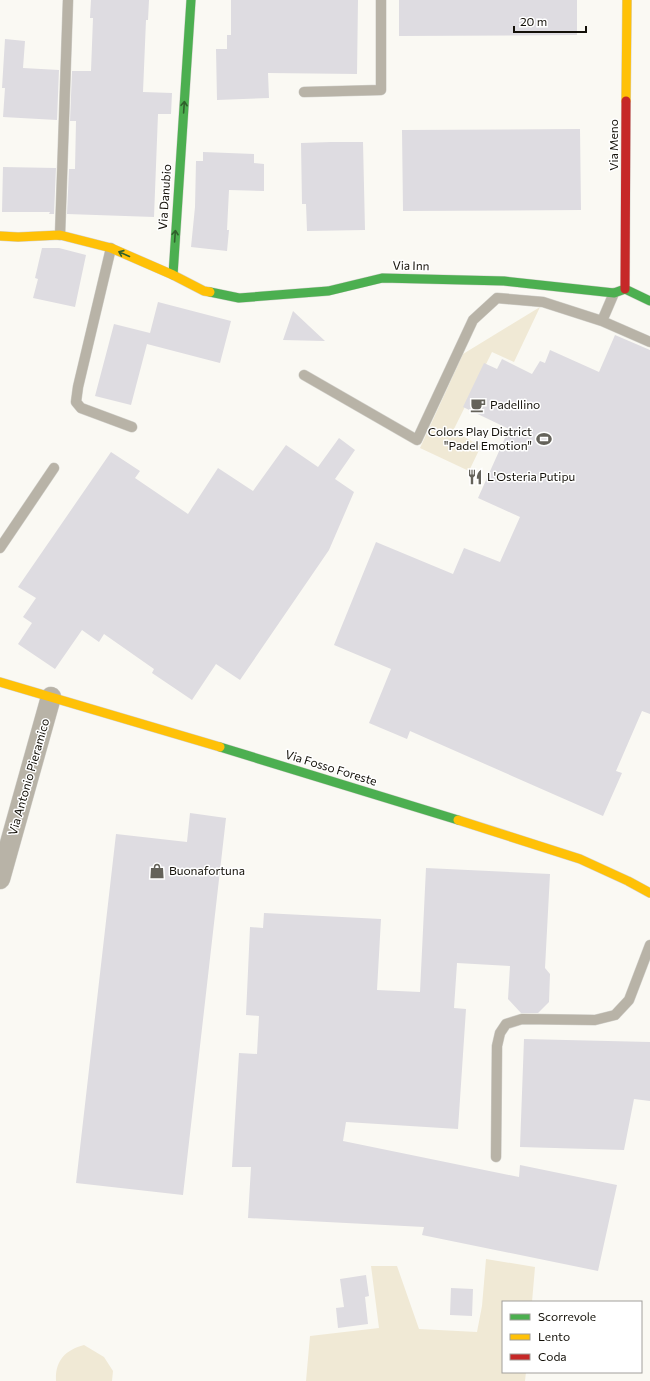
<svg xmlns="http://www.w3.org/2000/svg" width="650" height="1381" font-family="Commissioner,sans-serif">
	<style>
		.green { fill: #f0e9d5 }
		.building { fill: #dedce1 }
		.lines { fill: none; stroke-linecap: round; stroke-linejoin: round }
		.lane-casing { stroke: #d4d3ce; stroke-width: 11 }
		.street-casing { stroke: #d4d3ce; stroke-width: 21 }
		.fast-casing { stroke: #d4d3ce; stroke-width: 10 }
		.slow-casing { stroke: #d4d3ce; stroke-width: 10 }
		.jam-casing { stroke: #d4d3ce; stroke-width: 10 }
		.lane { stroke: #b8b3a7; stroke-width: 10 }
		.street { stroke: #b8b3a7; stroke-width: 20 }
		.fast { stroke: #4caf50; stroke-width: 9 }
		.slow { stroke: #ffc107; stroke-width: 9 }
		.jam { stroke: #c62828; stroke-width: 9 }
		.oneway { stroke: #30602c }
		.labels { text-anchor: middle; stroke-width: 3; stroke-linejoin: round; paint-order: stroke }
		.street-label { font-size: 12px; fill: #131008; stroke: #fff }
		.poi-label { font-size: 12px; fill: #131008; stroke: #fff; text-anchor: start }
	</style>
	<rect width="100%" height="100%" fill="#faf9f3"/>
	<path class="green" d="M540,307L514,362L492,352L453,431L481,446L469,471L420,448L463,354Z
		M486,1259L535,1267L532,1302H503V1372H526L525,1381H306L310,1336L379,1328L371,1266H397L419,1329L477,1332L482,1306Z
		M84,1345L104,1357L113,1371L112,1381H56C55,1361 65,1350 84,1345Z"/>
	<path class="building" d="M91,0H149L148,20H146L143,92L172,93L171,114H158L154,217L67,214L69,169H75L76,121H70L72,71H91L93,18H90Z
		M231,0H358L357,74L268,73L269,98L217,100L216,49H227V35H231Z
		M399,0H577V35L399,36Z
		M5,39L25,41L23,68L59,70L57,120L3,117L5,88H2Z
		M580,129L581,210L403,211L402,130Z
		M331,142H363L365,230L307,231L306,204H302L301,143Z
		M203,152L254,154V163L264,164V191L229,190L227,230H229L227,251L191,247L195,207L196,161H203Z
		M3,167L56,168L54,214H49L50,212H2Z
		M42,248H59L86,255L75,307L33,298L38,279L35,278Z
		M158,302L231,321L220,363L147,344L131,405L95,396L114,324L150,333Z
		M293,311L325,341L283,340Z
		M615,335L650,350V714L642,711L616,771L622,773L603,816L410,731L407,739L369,723L391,669L334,645L376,542L453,574L464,548L500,562L520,517L478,498L509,429L463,407L484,363L497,369L502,359L532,374L540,361L545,363L550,350L599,372Z
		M339,438L355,450L335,479L354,492L329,550L240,680L216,664L192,700L152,673L154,669L104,634L99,642L82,630L55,669L18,644L32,623L23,617L36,598L18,587L111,452L140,471L135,478L188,514L218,468L253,491L286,445L318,467Z
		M190,813L226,818L183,1195L76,1183L116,834L187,842Z
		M426,868L550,874L545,968L550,974L549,1002L538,1013H521L508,999L510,966L457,963L454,1008L466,1009L458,1129L346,1122L343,1141L519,1177L520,1165L617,1185L598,1271L422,1235L424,1227L248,1218L251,1167H232L239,1053L257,1054L259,1016L246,1015L250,927L263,928L264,913L381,919L377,990L420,992Z
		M524,1039L650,1042V1101L634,1099L624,1150L520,1147Z
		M366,1275L369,1296L365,1297L368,1324L338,1328L336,1308L344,1307L340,1279Z
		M451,1288L473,1289L472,1316L450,1315Z"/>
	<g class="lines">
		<g class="lane-casing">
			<path id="lane" d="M304,92L381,90V0
				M60,235L68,0
				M111,248L78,387L76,402L81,408L132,427
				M602,321L650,342
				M304,375L417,440L473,320L497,298L543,302L602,321L614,293
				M0,548L54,468
				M496,1157L497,1046L500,1033L506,1024L522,1019L595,1020L615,1015L629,1000L650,945"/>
		</g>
		<g class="street-casing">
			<path id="street" d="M0,879L51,697"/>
		</g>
		<g class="fast-casing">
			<path id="fast" d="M173,275L191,0
				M210,292L239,298L328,291L382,278L504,281L614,293L625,289L650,301
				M220,747L458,820"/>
		</g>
		<g class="slow-casing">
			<path id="slow" d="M626,101L627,0
				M0,236L18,237L60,235L111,248L173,275L204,291L210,292
				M0,682L220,747
				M458,820L580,859L628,881L650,893"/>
		</g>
		<g class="jam-casing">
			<path id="jam" d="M625,289L626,101"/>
		</g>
		<use href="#lane" class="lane"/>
		<use href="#street" class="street"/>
		<use href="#fast" class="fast"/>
		<use href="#slow" class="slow"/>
		<use href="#jam" class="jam"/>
	</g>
	<defs><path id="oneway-shaft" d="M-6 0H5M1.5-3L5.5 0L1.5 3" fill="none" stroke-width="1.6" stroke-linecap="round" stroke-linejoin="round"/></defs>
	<g class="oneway">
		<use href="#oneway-shaft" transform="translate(184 107) rotate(-86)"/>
		<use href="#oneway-shaft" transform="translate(175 236) rotate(-86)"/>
		<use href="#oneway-shaft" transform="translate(124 254) rotate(-156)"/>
	</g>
	<defs>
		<g id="cafe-bare" transform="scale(1.2)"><path d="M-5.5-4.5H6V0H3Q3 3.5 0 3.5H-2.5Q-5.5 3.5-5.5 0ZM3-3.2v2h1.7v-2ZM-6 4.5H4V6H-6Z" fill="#64625a" stroke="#fff" stroke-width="2.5" paint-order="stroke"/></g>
		<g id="stadium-bare" transform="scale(1.2)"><path d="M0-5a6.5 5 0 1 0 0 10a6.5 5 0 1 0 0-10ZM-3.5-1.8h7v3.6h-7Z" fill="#64625a" stroke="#fff" stroke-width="2.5" paint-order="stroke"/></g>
		<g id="restaurant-bare" transform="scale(1.2)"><path d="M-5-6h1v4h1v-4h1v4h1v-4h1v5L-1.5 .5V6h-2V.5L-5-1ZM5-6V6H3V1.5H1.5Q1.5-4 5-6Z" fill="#64625a" stroke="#fff" stroke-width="2.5" paint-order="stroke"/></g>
		<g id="shop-bare" transform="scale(1.2)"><path d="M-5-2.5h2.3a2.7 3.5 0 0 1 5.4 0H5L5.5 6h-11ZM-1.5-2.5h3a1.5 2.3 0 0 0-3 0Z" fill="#64625a" stroke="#fff" stroke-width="2.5" paint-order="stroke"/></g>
	</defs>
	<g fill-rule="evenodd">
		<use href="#cafe-bare" x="478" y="405"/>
		<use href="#stadium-bare" x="544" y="439"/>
		<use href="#restaurant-bare" x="475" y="477"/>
		<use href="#shop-bare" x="157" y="871"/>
	</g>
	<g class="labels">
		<g class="street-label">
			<text transform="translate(614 145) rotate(-90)" y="4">Via Meno</text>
			<text transform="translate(165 197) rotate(-86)" y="4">Via Danubio</text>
			<text transform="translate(411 266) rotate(1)" y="4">Via Inn</text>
			<text transform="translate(331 768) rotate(17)" y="4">Via Fosso Foreste</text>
			<text transform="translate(29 777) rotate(-74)" y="4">Via Antonio Pieramico</text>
		</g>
		<g class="poi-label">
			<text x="490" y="409">Padellino</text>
			<text x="532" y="436" text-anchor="end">Colors Play District<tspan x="532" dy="14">"Padel Emotion"</tspan></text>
			<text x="487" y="481">L'Osteria Putipu</text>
			<text x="169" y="875">Buonafortuna</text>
		</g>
	</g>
	<rect x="502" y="1301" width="140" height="72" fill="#ffffff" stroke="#a19f9c"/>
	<rect x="510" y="1314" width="20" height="6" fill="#4caf50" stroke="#a19f9c"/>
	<text x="538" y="1321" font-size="12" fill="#131008">Scorrevole</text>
	<rect x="510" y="1334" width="20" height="6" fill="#ffc107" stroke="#a19f9c"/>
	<text x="538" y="1341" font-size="12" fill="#131008">Lento</text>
	<rect x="510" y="1354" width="20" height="6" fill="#c62828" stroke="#a19f9c"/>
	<text x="538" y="1361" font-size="12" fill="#131008">Coda</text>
	<path d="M514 26v6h72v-6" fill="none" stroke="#131008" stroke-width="2"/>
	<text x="520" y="26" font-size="12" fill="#131008" stroke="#ffffff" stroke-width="3" paint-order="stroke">20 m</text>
</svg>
